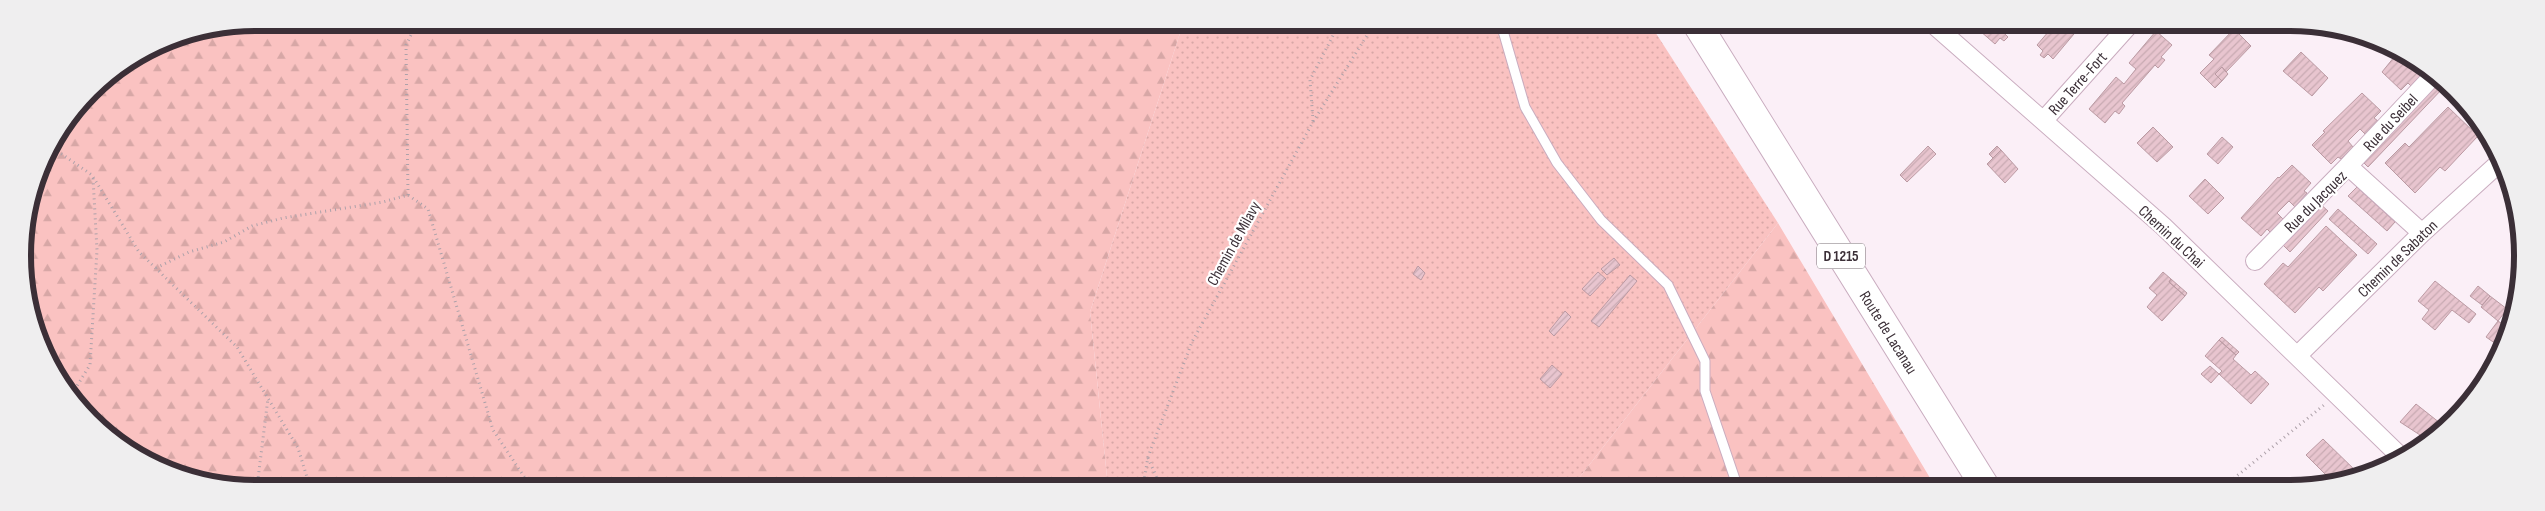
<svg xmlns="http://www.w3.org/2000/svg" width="2545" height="511" font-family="'Sofia Sans Condensed',sans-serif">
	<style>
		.grass { fill: url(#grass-dots) }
		.forest { fill: url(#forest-firs) }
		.building { fill: url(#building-hatch); stroke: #bb9aa3 }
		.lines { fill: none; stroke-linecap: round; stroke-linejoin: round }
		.lane-casing { stroke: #c9acbf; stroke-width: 11 }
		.street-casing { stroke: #c9acbf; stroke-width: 20 }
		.primary-casing { stroke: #c9acbf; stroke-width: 30 }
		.path { stroke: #ada1a9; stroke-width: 3; stroke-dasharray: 1 4; stroke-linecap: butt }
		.lane { stroke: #fff; stroke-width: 9 }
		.street { stroke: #fff; stroke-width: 18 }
		.primary { stroke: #fff; stroke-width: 28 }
		.labels { text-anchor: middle; stroke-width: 4.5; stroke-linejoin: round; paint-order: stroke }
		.shield { fill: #fff; stroke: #766d73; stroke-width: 1 }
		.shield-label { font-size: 15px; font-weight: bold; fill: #3b2f37 }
		.street-label { font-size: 16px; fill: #3b2f37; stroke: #fff }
		.rim { fill: none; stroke: #3b2f37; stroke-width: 6 }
	</style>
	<defs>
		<pattern id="grass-dots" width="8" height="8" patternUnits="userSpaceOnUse" patternTransform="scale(1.25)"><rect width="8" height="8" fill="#fac2c1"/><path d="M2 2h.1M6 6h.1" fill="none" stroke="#d7a7a6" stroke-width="1.8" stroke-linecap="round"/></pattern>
		<pattern id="forest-firs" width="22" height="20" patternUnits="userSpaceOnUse" patternTransform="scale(1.25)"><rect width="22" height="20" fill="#fac2c1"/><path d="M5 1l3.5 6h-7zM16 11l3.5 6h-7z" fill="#d7a7a6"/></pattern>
		<pattern id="building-hatch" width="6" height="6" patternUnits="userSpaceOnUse" patternTransform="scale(1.25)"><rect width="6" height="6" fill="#e8c5cf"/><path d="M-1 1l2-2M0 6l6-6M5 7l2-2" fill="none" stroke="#c8aab2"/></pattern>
	</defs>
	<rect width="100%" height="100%" fill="#fbeff7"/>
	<path class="grass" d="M1175,23L1650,24L1778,223L1572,487H1108L1090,312L1181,30Z"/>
	<path class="forest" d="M255,23H1175L1181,30L1090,312L1108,487H225L152,464L80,409L35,331L23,241L40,166L91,91L167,40Z
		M1778,223L1936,488L1572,487Z"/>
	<path class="building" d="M1758,24H1767L1763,29Z
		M1972,24H2003L2008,28L2004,33L2008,37L2004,41L2000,38L1995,44Z
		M2055,24H2075L2079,28L2053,59L2048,54L2044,58L2040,55L2043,51L2037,45Z
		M2180,24H2194L2186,32Z
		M2234,29L2251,46L2226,72L2222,67L2215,74L2222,81L2215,88L2200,73L2214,59L2209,55Z
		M2156,31L2172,45L2161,57L2165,60L2158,68L2155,65L2122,103L2125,106L2119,114L2115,111L2105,123L2089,109L2116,77L2124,84L2136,69L2129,63Z
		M2399,51L2406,54L2420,66L2418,68L2423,73L2411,86L2408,83L2401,90L2382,72Z
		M2301,52L2328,78L2312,96L2283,71Z
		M2222,67L2228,74L2222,81L2215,74Z
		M2435,80L2444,87L2368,167L2360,159Z
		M2362,93L2381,111L2374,118L2378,121L2365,134L2360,129L2348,141L2353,147L2341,159L2338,157L2331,164L2312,145L2325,132L2323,131Z
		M2448,107L2478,136L2445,171L2440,167L2415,193L2385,163L2405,143L2409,147Z
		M2153,127L2173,147L2157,162L2137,143Z
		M2222,137L2233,147L2218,164L2207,154Z
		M1928,146L1936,154L1907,182L1900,175Z
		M1997,146L2001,150L1993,158L1989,154Z
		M2001,150L2018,169L2005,183L1987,164Z
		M2292,165L2311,183L2304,191L2307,193L2295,207L2289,201L2277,213L2283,219L2270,232L2267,229L2261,236L2241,218L2278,177L2279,178Z
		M2205,179L2224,198L2208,214L2189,196Z
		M2357,187L2395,222L2387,231L2348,196Z
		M2318,202L2328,211L2290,252L2280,242Z
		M2338,209L2377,244L2368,254L2329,219Z
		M2326,226L2357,255L2323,291L2319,287L2295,313L2264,284L2283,263L2288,267Z
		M1614,258L1620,265L1607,275L1601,269Z
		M1418,266L1425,273L1421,280L1413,274Z
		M1598,272L1606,279L1590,296L1582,289Z
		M2163,272L2171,279L2169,282L2185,296L2162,321L2147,307L2157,295L2149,288Z
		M1630,275L1637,281L1599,327L1591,321Z
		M2171,279L2187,293L2185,296L2169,282Z
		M2435,281L2476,314L2469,323L2452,310L2435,330L2422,319L2429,310L2418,301Z
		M2478,286L2490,296L2482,305L2470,296Z
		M2490,296L2507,309L2498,321L2481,307Z
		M1565,311L1571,317L1554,336L1549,331Z
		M2498,321L2508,328L2499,346L2486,337Z
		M2222,337L2239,352L2236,355L2219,340Z
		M2219,340L2236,355L2233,359L2251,375L2255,371L2269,384L2251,404L2219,374L2222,371L2205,356Z
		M1552,365L1562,374L1550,388L1540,379Z
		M2210,366L2219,374L2211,383L2201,374Z
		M2416,404L2445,427L2424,442L2419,438L2420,435L2400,422Z
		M2323,439L2358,473L2356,474L2332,481L2306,455Z"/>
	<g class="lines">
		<g class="lane-casing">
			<path id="lane" d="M1501,24L1525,107L1557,163L1601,220L1668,285L1705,361V391L1738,488"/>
		</g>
		<g class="street-casing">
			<path id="street" d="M1933,24L2163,226L2402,458
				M2044,120L2130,24
				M2348,166L2432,77
				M2255,261L2348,166L2422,233
				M2297,356L2422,233L2499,163"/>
		</g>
		<g class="primary-casing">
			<path id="primary" d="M1697,24L1986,488"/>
		</g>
		<path class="path" d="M1313,121L1310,80L1339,24
			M53,148L92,175L139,252L237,347L298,448L310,487
			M408,195L406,45L417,23
			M156,268L189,252L224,242L252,226L283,218L383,202L408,195L428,209L493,430L531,487
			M72,394L90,365L97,250L93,178
			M1148,458L1161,487
			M257,487L268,398
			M1143,487L1148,457L1192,342L1313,122L1374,24
			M2222,488L2324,405"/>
		<use href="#lane" class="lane"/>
		<use href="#street" class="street"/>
		<use href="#primary" class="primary"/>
	</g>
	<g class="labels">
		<rect class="shield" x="1817" y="243.5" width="48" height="25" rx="4"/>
		<g class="shield-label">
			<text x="1841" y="261">D 1215</text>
		</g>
		<g class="street-label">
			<text transform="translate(2077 83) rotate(-48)" y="6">Rue Terre-Fort</text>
			<text transform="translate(2390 122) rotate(-47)" y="6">Rue du Seibel</text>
			<text transform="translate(2315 201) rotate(-45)" y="6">Rue du Jacquez</text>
			<text transform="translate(2172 236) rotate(43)" y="6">Chemin du Chai</text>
			<text transform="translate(1233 243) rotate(-61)" y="6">Chemin de Milavy</text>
			<text transform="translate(2397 258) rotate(-44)" y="6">Chemin de Sabaton</text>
			<text transform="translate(1889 332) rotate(58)" y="6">Route de Lacanau</text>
		</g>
	</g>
	<path d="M0 0H2545V511H0ZM255 31H2290A224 224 0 0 1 2514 255V256A224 224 0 0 1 2290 480H255A224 224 0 0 1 31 256V255A224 224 0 0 1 255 31Z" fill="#efeeef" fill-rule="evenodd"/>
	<path class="rim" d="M255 31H2290A224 224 0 0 1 2514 255V256A224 224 0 0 1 2290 480H255A224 224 0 0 1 31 256V255A224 224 0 0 1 255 31Z"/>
</svg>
